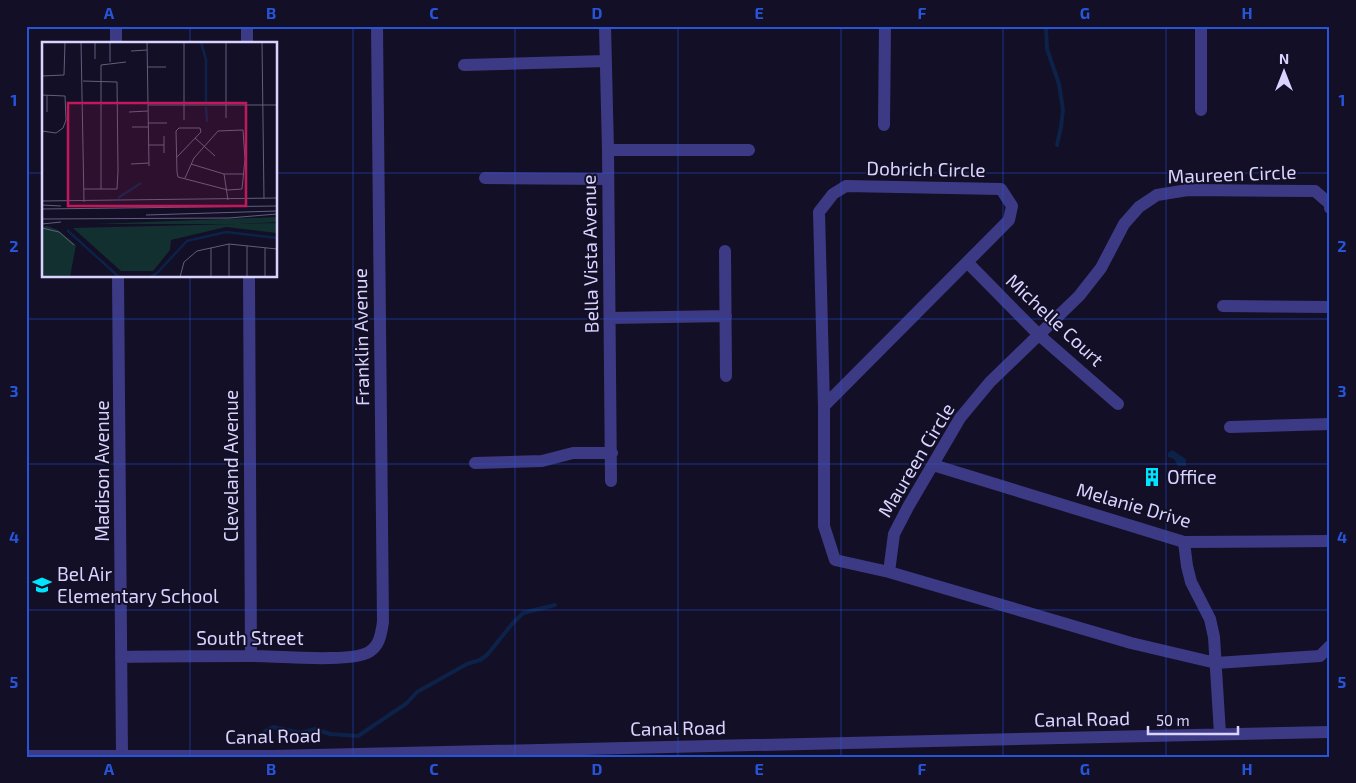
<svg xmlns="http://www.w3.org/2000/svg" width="1356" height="783" font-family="'Exo 2',sans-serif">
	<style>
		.water { fill: #0c2248 }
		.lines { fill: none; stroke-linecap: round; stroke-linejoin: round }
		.stream { stroke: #0c2248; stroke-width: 4 }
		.minor { stroke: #3d3a85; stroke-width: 12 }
		.grid { fill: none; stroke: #2655da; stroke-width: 1; stroke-opacity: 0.55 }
		.labels { text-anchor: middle; stroke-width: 4; stroke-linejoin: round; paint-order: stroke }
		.street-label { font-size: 19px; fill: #d9d4ff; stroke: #130f26 }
		.poi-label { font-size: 19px; fill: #d9d4ff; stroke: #130f26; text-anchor: start }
		.inset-river { fill: none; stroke: #0c2248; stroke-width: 2.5 }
		.inset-road { fill: none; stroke: #625e7d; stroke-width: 1 }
		.view { fill: #c2185b; fill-opacity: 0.15; stroke: #c2185b; stroke-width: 2.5 }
		.inset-edge { fill: none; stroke: #d9d4ff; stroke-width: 2.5 }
		.neatline { fill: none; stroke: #2655da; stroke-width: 2 }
		.grid-label { font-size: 16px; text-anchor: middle; font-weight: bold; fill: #2655da }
	</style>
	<rect width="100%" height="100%" fill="#130f26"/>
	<path class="water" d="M1172,450L1186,459V466H1178L1174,459L1168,457V453Z"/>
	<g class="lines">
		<path class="stream" d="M1046,29L1047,49L1059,84L1063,110L1061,127L1057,145
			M265,731L273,727L301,733L315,729L330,734L358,736L407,703L417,692L467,664L480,660L487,655L512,624L523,613L555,605"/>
		<path class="minor" d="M116,26V44
			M247,26V44
			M605,26L608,150L611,481
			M464,65L606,61
			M1201,110V26
			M884,125L885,26
			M608,150H749
			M485,178L607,179
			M725,251L726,376
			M967,262L1039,335L1118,404
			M118,276L122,756
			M249,276L251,656
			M1223,306L1330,307
			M610,318L726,316
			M824,406L1009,220L1012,206L1001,189L846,186L833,194L819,212L824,406V526L835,560L889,572L1131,643L1216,663L1320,656L1330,646
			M1230,427L1330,424
			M475,463L542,461L573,453H612
			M933,465L1184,542L1330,541
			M1184,542L1187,566L1191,582L1210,619L1214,637L1220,734
			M889,572L894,534L908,507L960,418L990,382L1079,296L1101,268L1124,224L1139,207L1157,195L1188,190L1315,191L1330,204V208
			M121,657C165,656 208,656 251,656C276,656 351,663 369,652C380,645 381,634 383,622L377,26
			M26,756H272L1330,732"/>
	</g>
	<path class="grid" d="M190,26V44M353,26V757M515,26V757M678,26V757M841,26V757M1003,26V757M1166,26V757M26,173H44M276,173H1330M190,276V757M26,319H1330M26,464H1330M26,610H1330"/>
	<defs>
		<g id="building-bare" transform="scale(1.5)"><path d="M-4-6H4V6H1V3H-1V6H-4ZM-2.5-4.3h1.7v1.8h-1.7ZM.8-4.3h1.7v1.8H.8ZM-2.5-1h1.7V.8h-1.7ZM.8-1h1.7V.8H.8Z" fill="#00e5ff" stroke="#130f26" stroke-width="2.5" paint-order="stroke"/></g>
		<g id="school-bare" transform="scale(1.5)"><path d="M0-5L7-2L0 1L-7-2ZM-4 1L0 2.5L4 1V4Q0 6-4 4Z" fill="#00e5ff" stroke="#130f26" stroke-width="2.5" paint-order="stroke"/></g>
	</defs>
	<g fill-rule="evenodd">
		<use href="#building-bare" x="1152" y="477"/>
		<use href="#school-bare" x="42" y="585"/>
	</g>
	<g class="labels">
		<g class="street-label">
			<text transform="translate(926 169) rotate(1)" y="7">Dobrich Circle</text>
			<text transform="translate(1232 174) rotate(-2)" y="7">Maureen Circle</text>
			<text transform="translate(590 254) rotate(-91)" y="7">Bella Vista Avenue</text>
			<text transform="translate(1055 320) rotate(43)" y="7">Michelle Court</text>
			<text transform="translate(361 337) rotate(-91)" y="7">Franklin Avenue</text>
			<text transform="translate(916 460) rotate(-59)" y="7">Maureen Circle</text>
			<text transform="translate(231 466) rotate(-90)" y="7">Cleveland Avenue</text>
			<text transform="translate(102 471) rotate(-90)" y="7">Madison Avenue</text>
			<text transform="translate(1134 505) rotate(16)" y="7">Melanie Drive</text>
			<text x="250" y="645">South Street</text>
			<text transform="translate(1082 719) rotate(-1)" y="7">Canal Road</text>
			<text transform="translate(678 728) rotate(-1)" y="7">Canal Road</text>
			<text transform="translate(273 736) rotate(-1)" y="7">Canal Road</text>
		</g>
		<g class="poi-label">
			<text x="1167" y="484">Office</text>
			<text x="57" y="581">Bel Air<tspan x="57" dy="22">Elementary School</tspan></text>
		</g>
	</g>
	<g transform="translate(42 42)">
		<rect width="235" height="235" fill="#130f26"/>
		<path d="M235,175V180L195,182H53ZM235,181V191L184,185L129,198L128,208L111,229H79L31,186ZM5,184L16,188L34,203L28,235H0V185Z" fill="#12302f"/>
		<path class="inset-river" d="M159,0L164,18V61M164,65L165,80M76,156L99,141M25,188L77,235M108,235L115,231L145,199L184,190L235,196"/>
		<path class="inset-road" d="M39,0L42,160M53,0V17M105,0L107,124M220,0L222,157M89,9L105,8M68,20V0M105,25H124M0,34L22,33L23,0M41,39L75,40L76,129L75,147H42M0,53L23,54L24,78L21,86L14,91L0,89M106,63H235M5,70V53M87,70L106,69M184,76V0M142,78V0M106,81H125M90,85H106M122,94V111M153,96L173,114M106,103H122M135,115L159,90L158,86H137L134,89L135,130L136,135L186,148L200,147L203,117L201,88L176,89L152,116L143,136M89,122L107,121M149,122L182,132H201M182,132L186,158M59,147V23L84,20M0,159L235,156M0,163L19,164M0,167L235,164M104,173L235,169M0,177L187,176L235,172M0,182L19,180M0,186L17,190L32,203M169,206V235M138,235L142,220L155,209L187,202L235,207M187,235V202M205,235V204M223,235V206"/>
		<path class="view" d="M26,61H204V164H26Z"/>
		<rect width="235" height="235" class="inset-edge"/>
	</g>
	<rect width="1356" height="783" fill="none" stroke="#130f26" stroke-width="55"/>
	<g transform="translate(1284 72)" stroke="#130f26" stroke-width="4" paint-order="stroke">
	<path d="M0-4L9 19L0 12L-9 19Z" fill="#d9d4ff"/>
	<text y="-8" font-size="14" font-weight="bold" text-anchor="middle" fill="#d9d4ff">N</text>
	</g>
	<path d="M1148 726v8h90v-8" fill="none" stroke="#d9d4ff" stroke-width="2.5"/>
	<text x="1156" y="726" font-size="15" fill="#d9d4ff" stroke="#130f26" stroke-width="4" paint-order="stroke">50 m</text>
	<rect x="28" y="28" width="1300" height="728" class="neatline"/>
	<g class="grid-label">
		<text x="109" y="19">A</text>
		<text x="271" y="19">B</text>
		<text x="434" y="19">C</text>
		<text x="597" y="19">D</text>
		<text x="759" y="19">E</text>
		<text x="922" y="19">F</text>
		<text x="1085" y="19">G</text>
		<text x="1247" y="19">H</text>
		<text x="14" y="106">1</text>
		<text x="1342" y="106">1</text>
		<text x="14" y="252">2</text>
		<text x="1342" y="252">2</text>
		<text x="14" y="397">3</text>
		<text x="1342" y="397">3</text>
		<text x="14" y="543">4</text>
		<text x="1342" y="543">4</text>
		<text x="14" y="688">5</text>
		<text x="1342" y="688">5</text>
		<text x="109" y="775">A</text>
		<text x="271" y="775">B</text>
		<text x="434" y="775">C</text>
		<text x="597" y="775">D</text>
		<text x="759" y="775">E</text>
		<text x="922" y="775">F</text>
		<text x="1085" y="775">G</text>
		<text x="1247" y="775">H</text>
	</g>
</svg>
